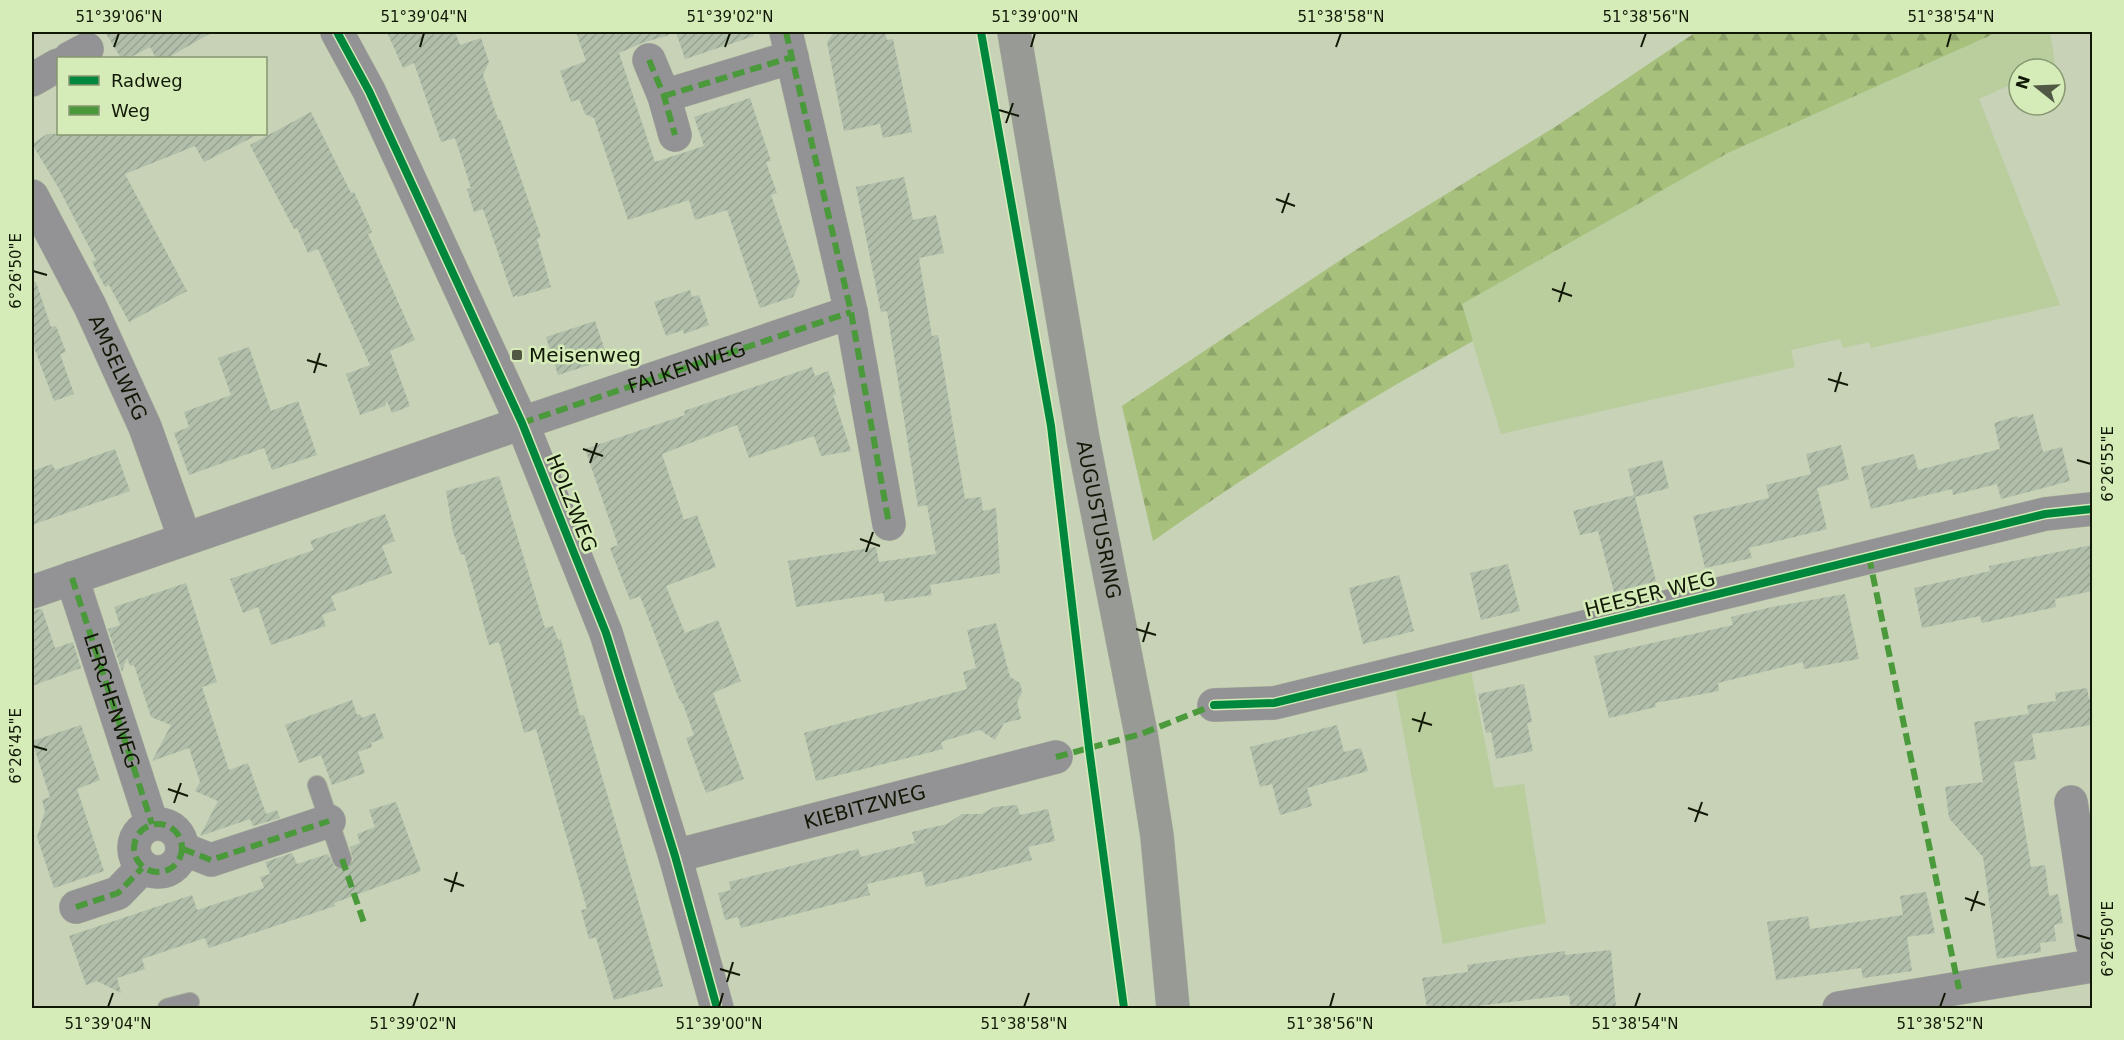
<svg xmlns="http://www.w3.org/2000/svg" width="2124" height="1040" font-family="'DejaVu Sans',sans-serif">
	<style>
		.green { fill: #b9cd9d }
		.forest { fill: url(#forest-firs) }
		.building { fill: url(#building-hatch) }
		.lines { fill: none; stroke-linecap: round; stroke-linejoin: round }
		.service-casing { stroke: #a5ae9a; stroke-width: 20 }
		.minor-casing { stroke: #a5ae9a; stroke-width: 34 }
		.secondary-casing { stroke: #a5ae9a; stroke-width: 34 }
		.service { stroke: #939294; stroke-width: 18 }
		.minor { stroke: #939294; stroke-width: 33 }
		.secondary { stroke: #989b95; stroke-width: 33 }
		.quiet { stroke: #4a993a; stroke-width: 6; stroke-dasharray: 12 6; stroke-linecap: butt }
		.cycleway-casing { stroke: #d5ebb8; stroke-width: 11 }
		.cycleway { stroke: #00873e; stroke-width: 8 }
		.ticks { fill: none; stroke: #111806; stroke-width: 2 }
		.poi-dot { fill: #515944; stroke: #d5ebb8; stroke-width: 2 }
		.labels { text-anchor: middle; stroke-width: 5; stroke-linejoin: round; paint-order: stroke }
		.poi-label { font-size: 20px; fill: #111806; stroke: #d5ebb8; text-anchor: start }
		.street-label { font-size: 20px; fill: #111806; stroke: #d5ebb8 }
		.neatline { fill: none; stroke: #111806; stroke-width: 2 }
		.ticks-label { font-size: 15px; text-anchor: middle; fill: #111806 }
	</style>
	<defs>
		<pattern id="forest-firs" width="22" height="20" patternUnits="userSpaceOnUse" patternTransform="scale(1.5)"><rect width="22" height="20" fill="#a7c07c"/><path d="M5 1l3.5 6h-7zM16 11l3.5 6h-7z" fill="#8fa46a"/></pattern>
		<pattern id="building-hatch" width="6" height="6" patternUnits="userSpaceOnUse" patternTransform="scale(1.5)"><rect width="6" height="6" fill="#b0beaa"/><path d="M-1 1l2-2M0 6l6-6M5 7l2-2" fill="none" stroke="#96a391"/></pattern>
	</defs>
	<rect width="100%" height="100%" fill="#c7d2b7"/>
	<path class="green" d="M1998,32H2050L2055,65L2045,69H2019V81L1979,99L2060,305L1871,348L1869,342L1843,348L1840,339L1791,350L1795,367L1501,434L1461,304L1728,153Z
		M1470,666L1494,788L1524,784L1546,923L1443,944L1395,687Z"/>
	<path class="forest" d="M1696,32H1998L1728,153L1462,304L1473,341C1363,402 1256,468 1153,541L1122,406L1354,251L1558,125Z"/>
	<path class="building" d="M105,32H213L167,58H156L150,47L129,58H121Z
		M387,32H455L460,45L481,38L489,62L483,75L498,119L501,121L541,237L537,239L551,287L517,297V295L513,297L483,209L474,212L467,189L471,188L455,138L441,142L414,63L403,68Z
		M576,32H668L669,35L642,43L619,53L655,162L704,146L694,117L750,98L771,161L766,162L777,193L771,195L800,282L793,297L760,308L727,210L695,220L689,200L628,220L594,118L585,114L579,99L571,102L560,71L586,61Z
		M676,32H753L754,36L685,59Z
		M834,32H885L887,40L893,39L912,132L883,138L880,124L844,131L827,42Z
		M311,112L351,193L354,192L372,232L368,234L415,340L390,351L410,406L392,413L387,401L385,406L360,415L346,374L370,365L318,249L308,253L297,228L294,229L250,145Z
		M47,134H259L204,162L195,146L125,174L187,291L129,322L109,285L105,287L92,262L96,260L58,187L32,144Z
		M904,177L913,220L936,215L944,253L919,258L932,336L938,335L965,499L981,497L983,511L996,508L1000,573L930,585L932,595L885,602L883,593L796,607L788,561L876,547L879,562L936,554L927,505L918,507L887,311L881,312L856,187Z
		M32,282H36L51,327L56,326L66,352L60,354L74,394L54,401L32,342Z
		M690,290L692,297L699,295L709,325L684,334L683,330L666,336L654,302Z
		M595,321L608,359L558,375L546,337Z
		M249,347L271,411L298,401L317,455L272,470L264,448L189,475L174,433L189,427L184,412L231,395L218,358Z
		M812,367L815,376L828,371L836,394L833,395L851,451L821,456L814,436L749,458L737,425L662,454L684,520L697,515L716,567L666,586L685,633L718,620L741,681L713,693L744,779L706,793L686,738L694,735L683,704L679,699L640,596L630,600L610,548L618,545L585,449L685,415L684,411Z
		M2033,414L2043,452L2062,447L2070,481L2001,499L1997,484L1953,495L1952,489L1871,509L1861,467L1914,454L1918,470L2000,449L1994,423L2017,416L2018,418Z
		M1841,445L1849,479L1817,488L1827,529L1749,548L1752,558L1705,568L1693,516L1769,498L1766,485L1811,474L1806,454Z
		M115,449L130,491L32,525V471L52,464L55,470Z
		M1662,460L1669,488L1635,497L1656,581L1614,592L1598,531L1580,535L1573,511L1634,495L1628,469Z
		M499,476L545,628L553,626L558,640L561,639L580,716L584,715L663,986L614,1000L596,937L589,939L581,910L587,909L536,729L524,733L499,642L489,645L464,554L461,555L453,532L446,491Z
		M385,514L395,541L382,546L392,573L331,596L336,610L322,615L326,626L271,645L258,607L243,613L230,579L314,550L310,541Z
		M2092,545V591L2055,599L2056,607L1982,623L1980,616L1922,628L1914,588L1990,571L1989,566Z
		M1508,564L1520,611L1481,620L1470,573Z
		M1399,575L1414,631L1363,644L1349,588Z
		M186,583L217,682L202,687L229,770L248,763L266,814L277,810L280,818L253,826L250,819L200,836L218,801L195,791L200,782L189,748L152,761L171,725L151,717L134,665L130,666L127,658L122,672L108,629L120,625L114,607Z
		M1845,594L1859,659L1804,669L1803,662L1718,683L1719,691L1655,703L1656,707L1609,718L1594,656L1733,625L1731,617L1772,607Z
		M42,609L55,648L73,642L81,668L32,686V610Z
		M996,623L1010,677L1020,683L1022,692L1017,702L1021,719L1004,723L995,740L980,730L941,742L943,749L816,781L804,733L967,689L963,672L976,668L967,630Z
		M1524,684L1532,722L1527,723L1533,751L1496,759L1491,732L1486,733L1478,694Z
		M2087,688L2089,699H2092V725L2032,734L2036,759L2014,762L2031,867L2045,865L2049,896L2058,894L2063,923L2054,925L2056,941L2040,943L2041,952L1997,959L1983,857L1949,818L1945,787L1983,782L1974,722L2028,714L2029,716L2027,705L2056,701L2055,693Z
		M352,700L357,715L360,714L362,718L375,713L384,738L371,743L372,747L358,752L365,773L332,785L321,755L299,763L285,725Z
		M81,725L100,780L77,789L104,871L54,888L37,837L45,811L42,800L50,797L32,741Z
		M1337,725L1344,752L1361,748L1368,771L1307,788L1312,806L1280,815L1272,784L1260,787L1250,747Z
		M396,802L421,871L334,903L335,906L209,948L205,938L142,959L145,969L117,978L121,993L97,981L86,985L69,936L192,895L197,910L264,888L260,877L270,874L265,862L292,853L297,864L328,854L335,868L346,869L353,861L350,847L360,843L357,834L375,827L369,810Z
		M1017,805L1020,815L1048,809L1055,841L1028,847L1032,860L926,887L922,871L867,884L870,895L741,928L738,917L725,920L718,893L731,890L729,882L858,849L861,857L887,850L915,843L912,832L947,824L962,814H982L994,807Z
		M1926,892L1935,933L1907,937L1912,971L1863,978L1861,968L1776,980L1767,922L1808,916L1810,929L1903,915L1900,896Z
		M1611,950L1616,1008H1571L1569,995L1460,1008H1427L1422,978L1468,972L1467,965L1565,951V955Z"/>
	<g class="lines">
		<g class="service-casing">
			<path id="service" d="M317,785L342,859
				M167,1008L190,1002"/>
		</g>
		<g class="minor-casing">
			<g id="minor">
				<path d="M337,32L369,91L522,423L606,633L675,856L717,1008"/>
				<path d="M786,32L851,312L889,524"/>
				<path d="M70,58L87,49"/>
				<path d="M649,60L664,96L675,135"/>
				<path d="M32,80L58,65"/>
				<path d="M664,96L792,57"/>
				<path id="s1" d="M32,196L90,306L145,427L185,539"/>
				<path d="M72,578L152,824"/>
				<path id="s2" d="M32,592L522,423L851,312"/>
				<path d="M1214,705L1274,703L2045,514L2092,509"/>
				<path d="M2071,802L2092,943"/>
				<circle cx="158" cy="848" r="24"/>
				<path d="M183,849L211,860L329,821"/>
				<path id="s3" d="M675,856L1056,757"/>
				<path d="M76,907L118,893L142,868"/>
				<path d="M1839,1008L2092,966"/>
			</g>
		</g>
		<g class="secondary-casing">
			<g id="secondary">
				<path id="s4" d="M1014,32L1083,439L1141,734L1157,836L1173,1008"/>
			</g>
		</g>
		<use href="#service" class="service"/>
		<use href="#minor" class="minor"/>
		<use href="#secondary" class="secondary"/>
		<g class="quiet">
			<path d="M786,32L851,312L889,524"/>
			<path d="M649,60L664,96L675,135"/>
			<path d="M664,96L792,57"/>
			<path d="M522,423L851,312"/>
			<path d="M1869,557L1959,989"/>
			<path id="s5" d="M72,578L152,824"/>
			<path d="M1056,757L1141,734L1214,705"/>
			<circle cx="158" cy="848" r="24"/>
			<path d="M183,849L211,860L329,821"/>
			<path d="M342,859L364,923"/>
			<path d="M76,907L118,893L142,868"/>
		</g>
		<g class="cycleway-casing">
			<path id="cycleway" d="M337,32L369,91L522,423L606,633L675,856L717,1008
				M981,32L1051,426L1089,748L1124,1008
				M1214,705L1274,703L2045,514L2092,509"/>
		</g>
		<use href="#cycleway" class="cycleway"/>
	</g>
	<path class="ticks" d="M114,47L119,33M420,47L424,33M725,47L730,33M1031,47L1035,33M1336,47L1341,33M1641,47L1646,33M1947,47L1951,33M999,110L1019,116M1006,123L1013,103M1276,199L1295,206M1282,213L1289,193M33,271L47,275M1552,289L1572,296M1559,302L1565,282M307,360L327,366M314,373L320,353M1828,379L1848,385M1835,392L1841,372M583,449L603,456M2077,460L2091,464M590,463L597,443M860,539L880,546M866,552L873,532M1136,629L1156,635M1143,642L1149,622M1412,719L1432,725M1419,732L1425,712M33,746L47,750M168,789L188,796M174,803L181,783M1688,808L1708,815M1695,822L1702,802M444,879L464,886M451,892L457,872M1965,898L1985,905M1971,911L1978,891M2077,935L2091,939M720,969L740,975M727,982L733,962M108,1007L113,993M413,1007L418,993M719,1007L723,993M1024,1007L1029,993M1330,1007L1334,993M1635,1007L1640,993M1940,1007L1945,993"/>
	<rect class="poi-dot" x="511" y="349" width="12" height="12" rx="3"/>
	<g class="labels">
		<g class="poi-label">
			<text x="529" y="362">Meisenweg</text>
		</g>
		<g class="street-label">
			<text dy="7" stroke="none"><textPath href="#s1" startOffset="192">AMSELWEG</textPath></text>
			<text dy="7" stroke="none"><textPath href="#s2" startOffset="692">FALKENWEG</textPath></text>
			<text transform="translate(572 503) rotate(68)" y="7">HOLZWEG</text>
			<text dy="7" stroke="none"><textPath href="#s4" startOffset="495">AUGUSTUSRING</textPath></text>
			<text transform="translate(1650 594) rotate(-14)" y="7">HEESER WEG</text>
			<text dy="7" stroke="none"><textPath href="#s5" startOffset="129">LERCHENWEG</textPath></text>
			<text dy="7" stroke="none"><textPath href="#s3" startOffset="196">KIEBITZWEG</textPath></text>
		</g>
	</g>
	<rect width="2124" height="1040" fill="none" stroke="#d5ebb8" stroke-width="66"/>
	<rect x="57" y="57" width="210" height="78" fill="#d5ebb8" stroke="#879771" stroke-width="1.5"/>
	<rect x="69" y="76" width="30" height="9" fill="#00873e" stroke="#879771" stroke-width="1.5"/>
	<text x="111" y="87" font-size="18" fill="#111806">Radweg</text>
	<rect x="69" y="106" width="30" height="9" fill="#4a993a" stroke="#879771" stroke-width="1.5"/>
	<text x="111" y="117" font-size="18" fill="#111806">Weg</text>
	<g transform="translate(2037 87) rotate(288)"><circle r="28" fill="#d5ebb8" stroke="#879771" stroke-width="1.5"/>
	<path d="M0-4.5L10 22L0 15L-10 22Z" fill="#515944"/>
	<text y="-9" font-size="16" font-weight="bold" text-anchor="middle" fill="#111806">N</text>
	</g>
	<rect x="33" y="33" width="2058" height="974" class="neatline"/>
	<g class="ticks-label">
		<text x="119" y="22">51°39'06"N</text>
		<text x="424" y="22">51°39'04"N</text>
		<text x="730" y="22">51°39'02"N</text>
		<text x="1035" y="22">51°39'00"N</text>
		<text x="1341" y="22">51°38'58"N</text>
		<text x="1646" y="22">51°38'56"N</text>
		<text x="1951" y="22">51°38'54"N</text>
		<text transform="translate(16 271) rotate(-90)" y="5">6°26'50"E</text>
		<text transform="translate(2108 464) rotate(-90)" y="5">6°26'55"E</text>
		<text transform="translate(16 746) rotate(-90)" y="5">6°26'45"E</text>
		<text transform="translate(2108 939) rotate(-90)" y="5">6°26'50"E</text>
		<text x="108" y="1029">51°39'04"N</text>
		<text x="413" y="1029">51°39'02"N</text>
		<text x="719" y="1029">51°39'00"N</text>
		<text x="1024" y="1029">51°38'58"N</text>
		<text x="1330" y="1029">51°38'56"N</text>
		<text x="1635" y="1029">51°38'54"N</text>
		<text x="1940" y="1029">51°38'52"N</text>
	</g>
</svg>
